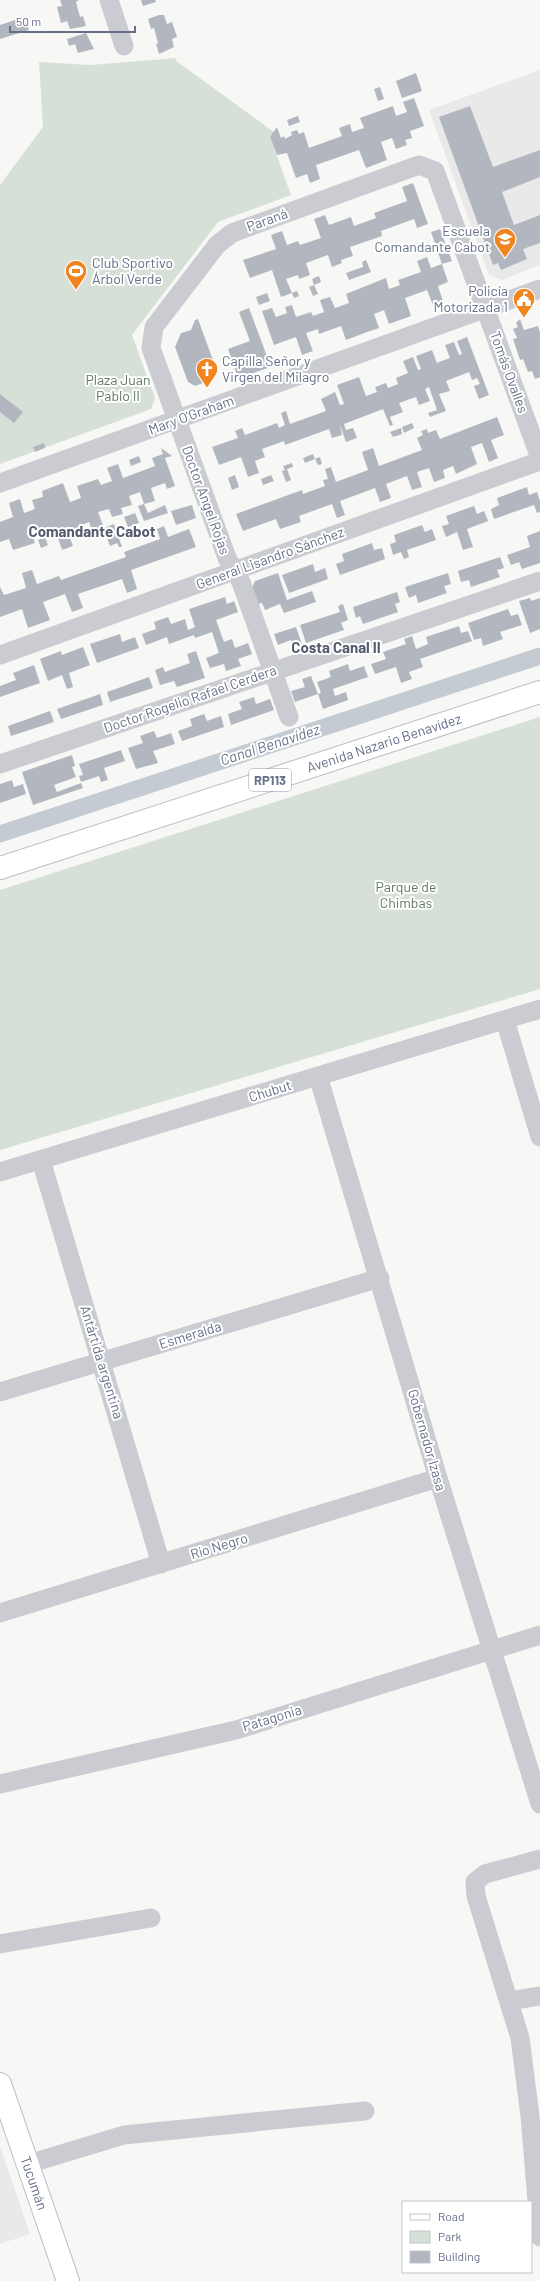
<svg xmlns="http://www.w3.org/2000/svg" width="540" height="2281" font-family="Barlow,sans-serif">
	<style>
		.built { fill: #e8e9e8 }
		.green { fill: #d7e0d6 }
		.lines { fill: none; stroke-linecap: round; stroke-linejoin: round }
		.canal { stroke: #c4cbd3; stroke-width: 17 }
		.building { fill: #b2b7bf }
		.secondary-casing { stroke: #bcbfc5; stroke-width: 24 }
		.primary-casing { stroke: #bbbdc2; stroke-width: 24 }
		.minor { stroke: #cbccd1; stroke-width: 19 }
		.secondary { stroke: #fff; stroke-width: 22 }
		.primary { stroke: #fff; stroke-width: 22 }
		.labels { text-anchor: middle; stroke-width: 4; stroke-linejoin: round; paint-order: stroke }
		.shield { fill: #fff; stroke: #939aac; stroke-width: 1 }
		.shield-label { font-size: 13px; font-weight: bold; fill: #656f88 }
		.street-label { font-size: 14px; fill: #656f88; stroke: #fff }
		.poi-label { font-size: 14px; fill: #656f88; stroke: #fff; text-anchor: end }
		.park-label { font-size: 14px; fill: #607a62; stroke: #fff }
		.neighbourhood-label { font-size: 15px; font-weight: bold; fill: #535b6d; stroke: #fff }
		.water-label { font-size: 15px; font-style: italic; fill: #66778b; stroke: #fff }
	</style>
	<rect width="100%" height="100%" fill="#f7f8f5"/>
	<path class="built" d="M540,70V265L502,280L489,275L429,110Z
		M0,2146L30,2234L0,2244Z"/>
	<path class="green" d="M177,58L175,60L274,132L270,137L291,195L218,222L132,335L155,398L151,409L0,464V185L43,127L39,62L90,65Z
		M540,717V989L0,1150V890Z"/>
	<g class="lines">
		<path class="canal" d="M0,834L540,656"/>
	</g>
	<path class="building" d="M60,0H79L76,2L80,17L83,16L86,26L70,29L67,21L61,23L57,7L62,6Z
		M141,0H155L156,2L143,6Z
		M159,15H164L167,24L172,22L177,37L172,39L174,47L159,54L156,44L158,43L154,28L151,29L148,19Z
		M21,18L23,23L26,22L29,30L0,39V25Z
		M86,33L94,49L78,53L75,44L69,46L67,39Z
		M416,73L422,91L402,98L396,81Z
		M380,87L384,99L378,101L374,89Z
		M414,98L424,126L410,131L412,138L405,140L407,145L396,149L392,138L381,142L387,160L366,168L359,150L316,165L320,179L310,183L307,174L296,178L287,153L277,155L270,137L277,127L281,138L284,136L285,139L292,135L291,132L297,130L299,134L304,132L309,148L342,136L339,128L350,124L352,132L364,128L360,118L393,106L396,116L407,112L403,102Z
		M470,106L493,167L540,150V177L502,192L514,225L540,215V243L523,249L527,259L501,270L498,263L493,265L439,117Z
		M298,116L300,122L289,126L287,120Z
		M413,183L428,224L417,228L414,219L381,231L382,236L350,247L353,256L341,260L342,263L332,267L328,255L306,263L310,275L299,279L298,275L286,279L292,293L297,291L299,296L294,298L292,293L281,297L272,270L250,278L243,260L276,249L271,235L282,231L287,245L298,241L300,245L321,238L314,219L325,215L329,225L351,217L354,226L376,218L374,213L407,201L402,187Z
		M440,229L452,261L442,264L431,232Z
		M427,257L431,268L442,264L448,282L438,286L444,304L434,308L427,290L405,298L411,316L389,324L384,310L374,314L379,328L367,332L346,340L341,326L319,334L318,329L306,333L313,351L302,355L296,337L274,345L262,311L272,308L276,317L287,313L285,307L292,305L296,317L311,312L313,316L324,312L320,300L330,297L335,308L349,303L346,294L386,278L389,289L400,285L398,280L421,272L417,261Z
		M366,260L371,272L349,280L346,273L363,267L362,262Z
		M319,276L321,282L314,285L312,279Z
		M314,285L318,294L313,296L309,287Z
		M267,293L270,301L259,305L256,297Z
		M249,308L271,367L238,378L228,349L250,341L239,312Z
		M198,319L217,371L214,379L195,386L188,382L175,347L181,333L191,330L195,320Z
		M520,319L524,330L538,326L540,332V377L535,379L532,371L528,372L523,359L520,360L513,339L517,338L513,329L518,327L516,323Z
		M467,337L489,395L479,399L474,386L480,384L477,378L472,380L469,372L446,381L450,391L439,394L446,411L435,415L430,417L428,413L437,410L429,387L425,389L430,401L419,405L416,397L399,403L403,412L390,417L393,425L390,426L383,409L344,424L346,430L353,428L357,438L346,442L340,425L342,435L332,438L329,429L285,445L284,441L262,449L265,457L255,461L259,473L248,477L241,457L219,465L212,447L238,438L235,431L242,428L245,435L277,423L279,428L285,425L281,413L286,411L290,424L326,411L321,399L335,392L340,405L344,404L337,385L359,377L366,396L377,392L375,387L386,383L388,388L398,384L396,378L408,373L403,361L413,357L418,370L421,369L416,356L432,350L437,363L439,362L450,358L445,345L454,342L459,355L462,354L457,341Z
		M0,394L23,412L14,423L0,412Z
		M497,417L504,435L491,440L498,458L489,462L482,443L471,447L477,464L456,474L453,466L443,470L445,478L434,482L429,468L417,472L422,487L412,490L407,476L386,484L391,498L380,502L375,488L343,500L340,501L345,515L337,518L332,504L299,516L301,522L280,529L276,519L243,531L236,514L302,490L303,494L325,486L323,480L328,479L325,469L331,467L336,482L368,470L362,452L373,448L379,466L422,450L417,438L423,435L421,431L427,429L428,433L436,430L440,439Z
		M412,423L414,428L404,433L402,427Z
		M401,428L402,434L393,437L390,432Z
		M44,443L45,448L35,452L33,447Z
		M161,448L172,456L165,458L175,486L167,489L165,483L151,488L155,501L144,504L140,492L129,496L132,505L121,508L123,514L112,517L109,509L98,512L104,528L114,524L122,547H119L117,543L110,546L106,535L95,538L89,522L79,526L81,534L70,538L73,546L62,550L57,535L50,537L47,530L43,532L42,527L31,531L35,543L13,550L9,539L0,542V522L13,517L9,503L20,499L24,513L35,509L32,500L43,497L42,491L63,483L70,502L81,498L77,486L98,479L101,485L112,481L107,468L118,464L123,478L155,466L152,458L163,454Z
		M313,454L315,459L320,457L322,464L318,465L315,459L305,463L303,458Z
		M139,456L141,462L131,466L129,460Z
		M292,463L293,467L287,469L291,480L286,482L282,471L285,470L283,466Z
		M235,475L239,487L232,490L228,478Z
		M271,475L274,481L263,485L261,479Z
		M527,487L529,495L537,492L540,501V512L537,513L534,505L494,519L491,509L499,505L497,498Z
		M144,504L148,513L165,505L168,513L144,521L138,506Z
		M192,505L196,518L176,525L171,511Z
		M474,506L477,514L484,511L488,521L467,529L473,547L463,550L457,532L446,537L442,526L449,524L446,516Z
		M135,513L139,523L128,527L124,517Z
		M422,525L425,532L432,529L436,540L407,550L409,557L404,559L401,552L393,555L390,544L396,542L394,535Z
		M164,526L168,537L189,529L196,547L131,570L137,589L127,593L122,579L78,594L83,608L72,612L65,594L43,602L50,620L28,628L22,609L0,617V587L4,595L26,588L22,573L32,570L37,584L59,576L61,580L126,557L124,552L160,539L157,529Z
		M540,531V563L522,569L519,562L511,565L507,555L530,547L527,536Z
		M45,537L48,545L41,548L38,540Z
		M372,543L374,550L382,548L385,559L340,575L336,564L344,561L342,554Z
		M500,557L504,568L497,570L500,577L471,587L469,580L461,582L458,571Z
		M313,564L315,572L325,568L328,579L289,593L282,575Z
		M278,573L287,600L312,591L316,602L284,613L280,604L265,610L262,603L258,604L252,588L255,581Z
		M448,573L451,584L444,586L447,593L418,603L416,595L409,598L405,587Z
		M397,592L400,602L395,604L398,612L363,624L360,616L356,618L353,607Z
		M225,597L227,604L234,601L238,612L216,620L224,642L232,639L235,648L248,643L252,654L238,659L241,666L226,671L224,664L210,668L206,658L219,653L212,632L195,638L194,635L169,644L167,637L146,645L142,634L156,629L154,622L168,617L171,624L185,619L188,630L195,627L189,609Z
		M530,598L531,601L540,598V629L530,633L519,601Z
		M343,604L348,620L341,623L344,630L306,643L300,625L340,612L338,606Z
		M508,609L511,616L518,614L522,625L500,632L503,639L483,646L481,638L474,640L468,623Z
		M459,626L461,633L468,631L472,641L420,659L423,667L409,672L412,679L401,683L396,667L375,674L371,664L386,659L383,652L406,644L404,639L412,636L416,649L428,644L426,637Z
		M296,627L302,644L294,647L291,640L278,645L274,634Z
		M120,634L122,642L135,637L139,648L97,663L90,644Z
		M83,647L90,665L69,673L73,687L67,689L62,675L48,681L40,659L61,651L62,655Z
		M196,651L205,678L177,687L174,681L160,685L155,670L163,667L165,672L190,663L187,654Z
		M348,664L350,671L364,666L368,677L333,689L335,696L346,692L348,700L323,709L318,694L321,693L317,682L331,677L329,671Z
		M34,665L40,683L0,697V686L16,680L13,673Z
		M311,676L318,694L295,702L291,691L305,687L302,679Z
		M149,677L153,688L110,702L107,692Z
		M100,694L103,705L61,719L57,709Z
		M254,697L256,704L270,699L274,710L231,725L228,714L242,709L239,702Z
		M50,711L54,722L11,736L8,726Z
		M204,714L207,721L221,716L224,727L182,741L178,731L192,726L190,719Z
		M154,731L157,738L171,733L175,744L153,751L158,763L136,769L128,748L143,743L140,736Z
		M121,750L125,761L104,768L108,780L101,782L99,776L81,782L79,776L83,775L79,764Z
		M72,755L75,766L72,767L76,777L54,785L57,792L81,783L83,788L33,805L22,772Z
		M12,780L14,787L23,784L26,794L0,803V784Z"/>
	<g class="lines">
		<g class="secondary-casing">
			<path id="secondary" d="M0,2084L68,2281"/>
		</g>
		<g class="primary-casing">
			<path id="primary" d="M0,868L540,692"/>
		</g>
		<path class="minor" d="M109,0L124,46
			M0,483L540,289
			M0,655L540,461
			M289,717L241,582L227,558L151,348L154,327L217,245L232,233L419,165L435,171L540,458
			M0,764L540,581
			M505,1020L540,1137
			M318,1076L438,1478L540,1804
			M41,1160L161,1564
			M0,1172L540,1009
			M0,1392L380,1278
			M0,1613L438,1478
			M0,1784L236,1730L540,1635
			M540,1859L485,1874L475,1882L476,1896L520,2038L530,2116L540,2237
			M0,1944L151,1918
			M509,2001L540,1996
			M28,2164L124,2135L365,2111"/>
		<use href="#secondary" class="secondary"/>
		<use href="#primary" class="primary"/>
	</g>
	<defs>
		<g id="school-pin" transform="scale(1.15)"><path d="M0 17L-7.5 6A9.5 9.5 0 1 1 7.5 6Z" fill="#f0841e" stroke="#fff"/><path d="M0-5L7-2L0 1L-7-2ZM-4 1L0 2.5L4 1V4Q0 6-4 4Z" fill="#fff"/></g>
		<g id="stadium-pin" transform="scale(1.15)"><path d="M0 17L-7.5 6A9.5 9.5 0 1 1 7.5 6Z" fill="#f0841e" stroke="#fff"/><path d="M0-5a6.5 5 0 1 0 0 10a6.5 5 0 1 0 0-10ZM-3.5-1.8h7v3.6h-7Z" fill="#fff"/></g>
		<g id="civic-pin" transform="scale(1.15)"><path d="M0 17L-7.5 6A9.5 9.5 0 1 1 7.5 6Z" fill="#f0841e" stroke="#fff"/><path d="M-.6-6.5H3V-4.5H.6V-3L4-1V1h2V6H-6V1h2V-1L-.6-3ZM-1.2 2.5V6h2.4V2.5Z" fill="#fff"/></g>
		<g id="church-pin" transform="scale(1.15)"><path d="M0 17L-7.5 6A9.5 9.5 0 1 1 7.5 6Z" fill="#f0841e" stroke="#fff"/><path d="M-1.2-6h2.4v3.5h3.3v2.4h-3.3V6h-2.4V-.1h-3.3v-2.4h3.3Z" fill="#fff"/></g>
	</defs>
	<g fill-rule="evenodd">
		<use href="#school-pin" x="505" y="239"/>
		<use href="#stadium-pin" x="76" y="271"/>
		<use href="#civic-pin" x="524" y="299"/>
		<use href="#church-pin" x="207" y="369"/>
	</g>
	<g class="labels">
		<rect class="shield" x="249" y="769" width="42" height="22" rx="3"/>
		<g class="shield-label">
			<text x="270" y="785">RP113</text>
		</g>
		<g class="street-label">
			<text transform="translate(267 220) rotate(-20)" y="5">Paraná</text>
			<text transform="translate(509 372) rotate(70)" y="5">Tomás Ovalles</text>
			<text transform="translate(191 415) rotate(-20)" y="5">Mary O'Graham</text>
			<text transform="translate(206 500) rotate(70)" y="5">Doctor Angel Rojas</text>
			<text transform="translate(270 558) rotate(-20)" y="5">General Lisandro Sánchez</text>
			<text transform="translate(190 699) rotate(-19)" y="5">Doctor Rogelio Rafael Cerdera</text>
			<text transform="translate(384 743) rotate(-18)" y="5">Avenida Nazario Benavídez</text>
			<text transform="translate(270 1091) rotate(-17)" y="5">Chubut</text>
			<text transform="translate(190 1335) rotate(-17)" y="5">Esmeralda</text>
			<text transform="translate(102 1362) rotate(73)" y="5">Antártida argentina</text>
			<text transform="translate(427 1440) rotate(74)" y="5">Gobernador Izasa</text>
			<text transform="translate(219 1546) rotate(-17)" y="5">Río Negro</text>
			<text transform="translate(272 1718) rotate(-17)" y="5">Patagonia</text>
			<text transform="translate(34 2183) rotate(71)" y="5">Tucumán</text>
		</g>
		<g class="poi-label">
			<text x="490" y="236">Escuela<tspan x="490" dy="16">Comandante Cabot</tspan></text>
			<text x="92" y="268" text-anchor="start">Club Sportivo<tspan x="92" dy="16">Árbol Verde</tspan></text>
			<text x="508" y="296">Policía<tspan x="508" dy="16">Motorizada 1</tspan></text>
			<text x="222" y="366" text-anchor="start">Capilla Señor y<tspan x="222" dy="16">Virgen del Milagro</tspan></text>
		</g>
		<g class="park-label">
			<text x="118" y="385">Plaza Juan<tspan x="118" dy="16">Pablo II</tspan></text>
			<text x="406" y="892">Parque de<tspan x="406" dy="16">Chimbas</tspan></text>
		</g>
		<g class="neighbourhood-label">
			<text x="92" y="537">Comandante Cabot</text>
			<text x="336" y="653">Costa Canal II</text>
		</g>
		<g class="water-label">
			<text transform="translate(270 745) rotate(-18)" y="5">Canal Benavídez</text>
		</g>
	</g>
	<rect x="402" y="2201" width="130" height="72" fill="#ffffff" stroke="#c1c5cf"/>
	<rect x="410" y="2214" width="20" height="6" fill="#ffffff" stroke="#c1c5cf"/>
	<text x="438" y="2221" font-size="12" fill="#656f88">Road</text>
	<rect x="410" y="2231" width="20" height="12" fill="#d7e0d6" stroke="#c1c5cf"/>
	<text x="438" y="2241" font-size="12" fill="#656f88">Park</text>
	<rect x="410" y="2251" width="20" height="12" fill="#b2b7bf" stroke="#c1c5cf"/>
	<text x="438" y="2261" font-size="12" fill="#656f88">Building</text>
	<path d="M10 26v6h125v-6" fill="none" stroke="#656f88" stroke-width="2"/>
	<text x="16" y="26" font-size="12" fill="#656f88" stroke="#ffffff" stroke-width="3" paint-order="stroke">50 m</text>
</svg>
